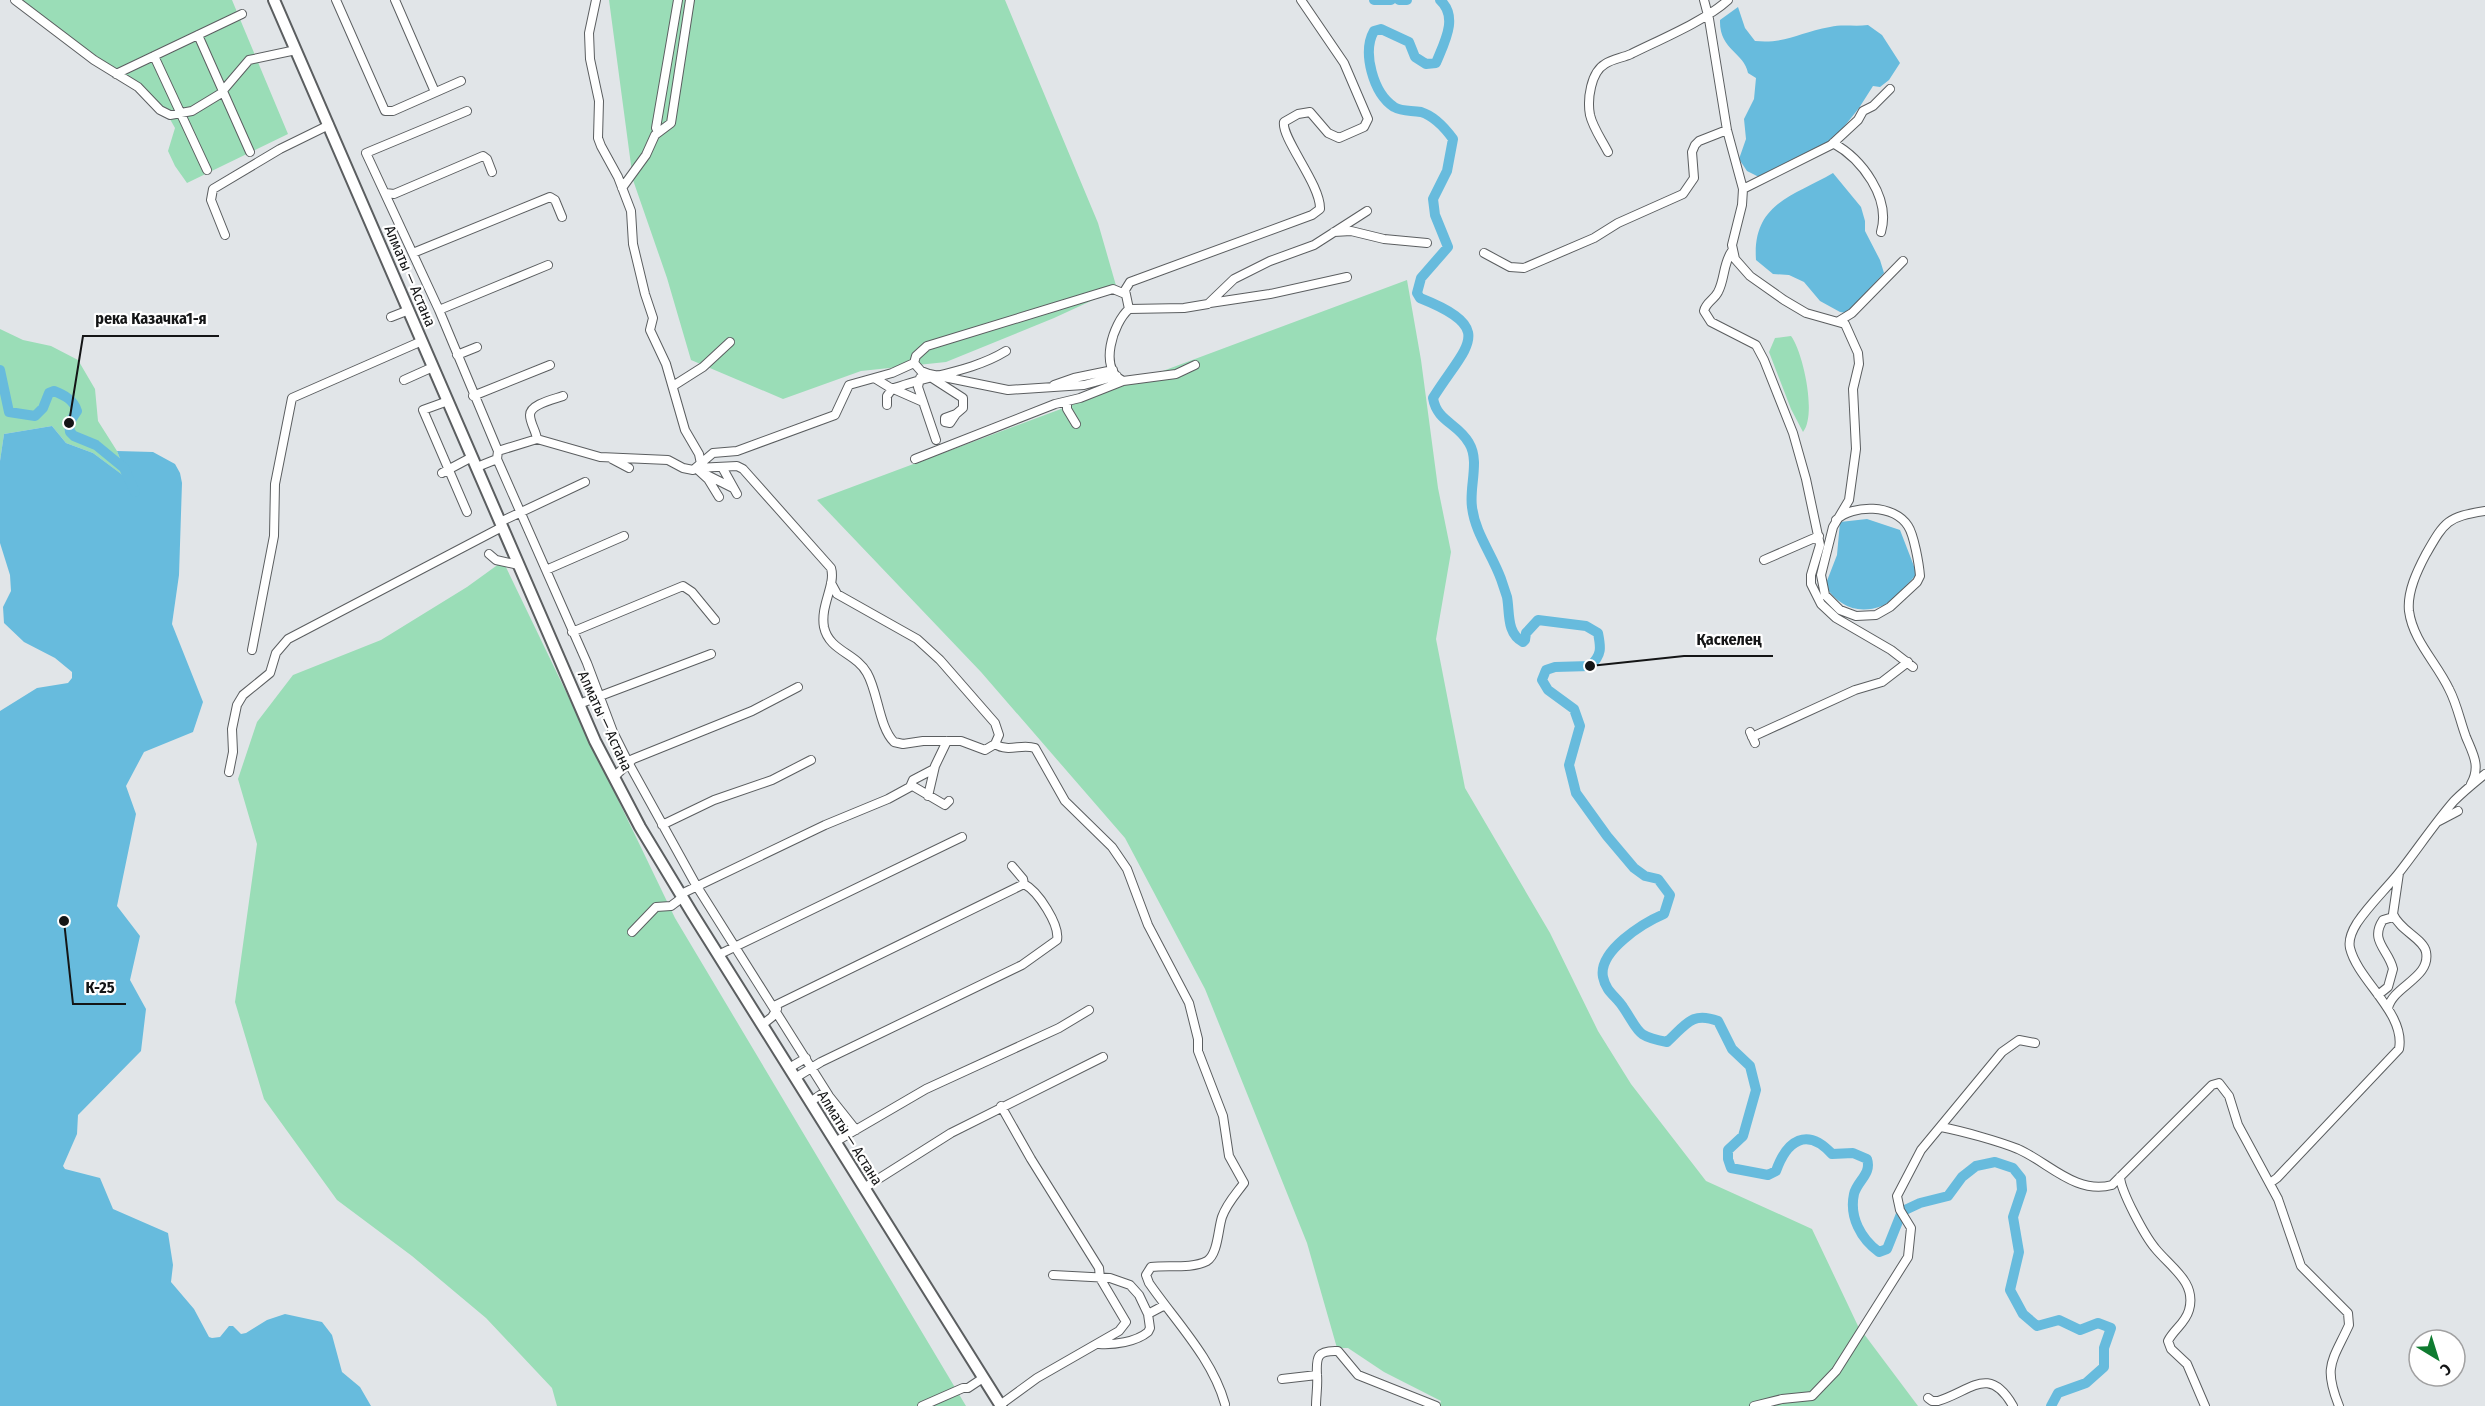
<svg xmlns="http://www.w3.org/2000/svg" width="2485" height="1406" font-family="'Fira Sans Condensed',sans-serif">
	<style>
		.green { fill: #9addb7 }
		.water { fill: #67bbdd }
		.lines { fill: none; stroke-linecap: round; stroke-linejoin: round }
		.river { stroke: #67bbdd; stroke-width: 10 }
		.minor-casing { stroke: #5b5e60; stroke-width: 10 }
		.highway-casing { stroke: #5b5e60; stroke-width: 14 }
		.minor { stroke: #fff; stroke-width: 8 }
		.highway { stroke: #fff; stroke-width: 10 }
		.labels { text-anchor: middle; stroke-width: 4.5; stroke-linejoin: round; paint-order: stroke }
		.street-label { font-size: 15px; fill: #141516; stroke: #fff }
		.leader { fill: none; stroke: #141516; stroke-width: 2 }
		.callout-dot { fill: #141516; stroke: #fff; stroke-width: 2 }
		.callout-label { font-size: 16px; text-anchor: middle; font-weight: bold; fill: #141516; stroke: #fff; stroke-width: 4.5; stroke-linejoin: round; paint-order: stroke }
	</style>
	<rect width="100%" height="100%" fill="#e1e5e8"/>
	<path class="green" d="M19,0H232L288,134L187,183L175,166L168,151L175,128L166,112L92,53Z
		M609,0H1005L1098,223L1117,289L1054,318L946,362L861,371L783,399L691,360L667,278L633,180Z
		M1407,280L1421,360L1438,488L1451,552L1436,639L1465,788L1550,933L1598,1031L1631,1084L1706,1181L1812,1229L1858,1326L1918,1406H1439L1441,1401L1384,1372L1348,1348H1337L1307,1243L1205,989L1125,838L981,672L817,500Z
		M0,329L23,340L51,346L78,360L95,389L98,421L117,451L129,480L93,453L66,443L52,426L4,434L0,461Z
		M1791,336C1803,352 1817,415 1803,432L1791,409L1769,352L1775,338Z
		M503,561L675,918L966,1406H557L552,1388L486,1318L412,1256L337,1200L264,1099L235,1002L257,844L238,779L257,722L293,675L381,640L467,587Z"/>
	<path class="water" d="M1738,7L1745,28L1755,41C1787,44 1800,32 1830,27C1842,24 1855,27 1868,25L1882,35L1900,63L1889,80L1880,87L1873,86L1859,108L1831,143L1761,178L1747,171L1739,159L1746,139L1744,119L1754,99L1756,78L1748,73C1744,52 1719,50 1720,20Z
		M1833,173L1861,207L1865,221V231L1880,260L1884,273L1847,313L1840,312L1820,301L1804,282L1789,275L1773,274L1756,260C1752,203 1794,196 1833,173Z
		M52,426L66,443L93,453L128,479L117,451L153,452L175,464L180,473L182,483L179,575L172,624L203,702L193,732L144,752L126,786L136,814L117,906L140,936L130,980L146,1009L141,1051L78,1115L77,1134L63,1166L65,1169L100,1178L113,1209L168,1233L173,1265L171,1282L194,1309L209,1337L212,1338L220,1337L229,1326H233L241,1334L246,1333L267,1320L285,1314L322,1322L332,1335L342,1372L360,1387L371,1406H0V711L37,688L68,683L72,678V672L55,658L24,642L4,623L3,607L11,591L10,575L0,543V461L4,434Z
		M1867,519L1900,530L1917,574C1909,582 1892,603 1882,606C1857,615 1839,606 1825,586L1837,555L1840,522Z"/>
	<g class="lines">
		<path class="river" d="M1374,0H1391
			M1399,0H1407
			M1440,0C1459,17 1444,43 1436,63L1426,64L1415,57L1409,42L1381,29L1374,31C1362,52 1373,93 1394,107C1403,112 1411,110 1421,112C1434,116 1445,128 1453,139L1447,171L1433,199L1435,215L1448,247L1421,278L1417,293L1420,298C1498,329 1466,345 1433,398C1437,422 1458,423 1469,443C1480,461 1469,487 1472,507C1475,533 1492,554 1501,579C1503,585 1505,591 1507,597C1510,612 1506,633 1523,642L1525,640L1526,633L1538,620L1586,626L1598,633C1601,648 1602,655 1590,666L1555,667L1546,670L1542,680L1548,690L1574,709L1580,726L1569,765L1576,793L1607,836L1634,868L1645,876L1658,879L1670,895L1664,914C1643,923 1598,951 1603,977C1606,992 1616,996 1623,1007C1640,1032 1635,1036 1667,1042C1686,1025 1691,1011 1718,1021L1732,1049L1750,1066L1756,1090L1743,1136L1728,1150V1159L1731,1168L1768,1175L1776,1171C1787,1140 1807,1127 1832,1154L1853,1153L1867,1159C1872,1174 1857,1181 1854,1194C1849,1217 1861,1239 1879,1252L1887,1249L1901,1214
			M0,370L9,412L35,416L43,408L49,393L54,391C64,395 74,400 77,411L69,423L70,432L74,436L96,445L124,468L135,492
			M1905,1210L1920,1203L1948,1196L1962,1177L1976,1166L1995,1162L2013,1168L2021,1178L2022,1190L2013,1217L2019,1252L2010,1290L2023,1314L2037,1326L2059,1320L2080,1330L2098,1323L2111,1328L2104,1348V1367L2086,1383L2058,1393L2051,1406"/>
		<g class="minor-casing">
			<path id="minor" d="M15,0L94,60L138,87L160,110L170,115L192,111L220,94L249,60L296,50
				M336,0L385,111H393L461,81
				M395,0L435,92
				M596,0L589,33L590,59L599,101L598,138L601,146L618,177L631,211L633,244L645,294L653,318L650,330L666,364L685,430L699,454L701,464
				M1704,0L1709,19L1727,130L1743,189L1742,205L1732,245L1735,259L1750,276L1784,300L1806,313L1845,324L1858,353L1859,364L1853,389L1856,449L1849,500L1833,527L1821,575L1825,595L1840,610L1856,616L1876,615L1890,607L1917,582L1920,576C1919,564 1914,535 1908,526C1894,504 1853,504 1836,520
				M198,35L250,152
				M154,56L207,170
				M116,74L242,14
				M467,111L366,153L439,310L498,451L497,459L587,663L613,732L628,762L696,885L829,1096L856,1130
				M658,131L656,128L678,0
				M1833,143C1862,159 1891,198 1881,232
				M1608,152C1602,140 1593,128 1590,115C1587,99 1591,72 1605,64C1612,59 1622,58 1631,54C1659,40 1705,21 1728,0
				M622,188L646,155L655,135L671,123L690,0
				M1743,189L1831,145L1858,120L1863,111L1873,106L1890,89
				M385,193L394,194L483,156L487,159L492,172
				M1334,232L1351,231L1384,239L1427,243
				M225,235L211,200L213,189L280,149L329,125
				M1732,251C1723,263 1725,279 1718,292C1714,300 1706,302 1704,311L1711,322L1756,345L1764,360L1793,433L1806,479L1820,545L1811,575V584L1821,604L1836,618L1891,650L1913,667
				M413,253L550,197L555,200L562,217
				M1484,253L1510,267L1524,268L1594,238L1618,223L1683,194L1694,178L1692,152L1695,145L1699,141L1727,130
				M1210,303L1270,294L1347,277
				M1129,309L1125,290L1130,282L1312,215L1320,209C1321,185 1281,138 1284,122L1298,114L1310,112L1328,133L1339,138L1364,127L1368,119L1344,63L1301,0
				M439,310L548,265
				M391,317L409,310
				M1839,321L1852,313L1903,261
				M457,355L477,347
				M914,363L921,371L929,374L1008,390L1084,385L1117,376
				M1195,365L1176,374L1123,381C1098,369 1113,323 1129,309L1184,308L1208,304L1234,279L1270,261L1314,245L1367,211
				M920,378L918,387L936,440
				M932,378L963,398V408L956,414L945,418V422L950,423L956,414
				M876,379L889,387L923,402
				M404,380L433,367
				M1054,385L1074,378L1113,370
				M673,386L703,367L730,342
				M473,396L550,365
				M448,401L423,410L467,512
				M1067,402V409L1076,424
				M887,405V396L892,389C929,375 972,372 1006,351
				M537,439C536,431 530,423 530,415C530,404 555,399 563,396
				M498,451L537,439L600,457L668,460L683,468L693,470L713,453L737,451L835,415L849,385L892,373L914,363L916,356L927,346L1113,289L1125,294
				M612,459L629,468
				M915,459L1055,404L1080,398L1123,381
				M477,467L497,459
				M722,467L737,494
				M696,468L737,466L743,469L831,568C836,585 820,605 824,627C829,651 856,653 867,673C878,692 879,727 894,742L903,744L923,741H961L985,750L995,744L999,735L995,723L940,660L917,639L837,594L831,583
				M696,468L708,479L719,497
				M442,473L472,457
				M705,474L733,488
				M500,522L585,482
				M489,554L496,560L519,565
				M1764,560L1819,536
				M546,570L624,536
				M572,632L683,586L692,592L715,620
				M252,650L274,536L275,484L292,398L422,341
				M579,704L711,654
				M1750,732L1755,743
				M1752,737L1855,690L1882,682L1908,662
				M995,744C1009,753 1021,743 1035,748L1065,801L1112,847L1127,869L1148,925L1189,1003L1198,1039V1051L1223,1116L1229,1156L1244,1183C1236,1194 1227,1203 1222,1217C1218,1229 1218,1254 1207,1261C1192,1269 1167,1265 1151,1267L1146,1275L1149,1283C1176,1322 1212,1358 1225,1404
				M229,772L233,752L232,729L237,705L243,695L270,673L276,653L288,639L502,527
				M614,777L633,759L752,711L798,687
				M2471,784C2481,766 2473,754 2466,737C2460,721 2457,704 2449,689C2437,663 2413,641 2409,611C2407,592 2417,571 2426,554C2445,521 2447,517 2485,511
				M911,785L945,805L949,801
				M928,796L935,766L947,741
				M2439,821L2458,811
				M662,825L714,800L772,780L811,760
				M1012,866L1023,879L1024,884
				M681,894L825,825L888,799L910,787L913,780L934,769
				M632,932L656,907L671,906L683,897
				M718,955L962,837
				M2378,995L2388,987L2393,969C2389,950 2369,941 2383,920L2393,917
				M774,1006L1024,884C1038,891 1060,925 1057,940L1022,965L821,1062L795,1078
				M2388,1008C2393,986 2431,978 2426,952C2424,939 2400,931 2393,914L2399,873
				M762,1025L772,1017L777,1009
				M789,1068L806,1058
				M810,1102L826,1091
				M1941,1127C1962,1131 1998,1141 2018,1149C2048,1162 2076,1195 2112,1185L2212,1085L2219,1083L2229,1096L2238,1125L2278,1199L2301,1266L2348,1313L2349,1325C2332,1362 2323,1366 2339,1406
				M835,1142L926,1089L1059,1028L1089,1010
				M2120,1177C2121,1192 2145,1236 2155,1248C2170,1267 2197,1282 2189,1310C2185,1324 2174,1329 2168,1341L2171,1349L2187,1364L2205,1406
				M2270,1183L2277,1178L2399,1049C2406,1013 2358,981 2350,948C2348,939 2352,931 2357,923C2369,905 2385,890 2398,874C2417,850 2434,824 2454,801C2464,791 2474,783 2485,774
				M864,1188L951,1133L1103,1057
				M1053,1275L1110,1278L1130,1285L1139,1295L1148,1314L1150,1328L1148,1332C1136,1342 1114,1345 1099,1344
				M1148,1314L1165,1305
				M1282,1379L1317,1375
				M1928,1398L1932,1401H1938C1971,1391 1989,1364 2013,1406
				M1000,1405L1037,1378L1119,1331L1126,1322L1100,1278L1099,1268L1031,1159L1001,1106
				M922,1406L963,1388H968L983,1378
				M1316,1406C1316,1396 1318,1385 1317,1375C1316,1357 1317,1350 1338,1351L1358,1375L1436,1406
				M1754,1406L1782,1399L1812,1396L1836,1371L1908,1257L1911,1228L1900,1210L1897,1196L1921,1150L2002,1052L2019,1040L2035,1043"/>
		</g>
		<g class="highway-casing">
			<path id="highway" d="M274,0L595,741L640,827L692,913L1001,1406"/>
		</g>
		<use href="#minor" class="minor"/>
		<use href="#highway" class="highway"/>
	</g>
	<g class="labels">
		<g class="street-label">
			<text transform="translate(410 276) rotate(67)" y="5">Алматы — Астана</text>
			<text transform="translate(605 721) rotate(65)" y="5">Алматы — Астана</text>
			<text transform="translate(850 1138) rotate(58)" y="5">Алматы — Астана</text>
		</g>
	</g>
	<path class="leader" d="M69 423L83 336H219M1590 666L1684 656H1773M64 921L73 1004H126"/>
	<g class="callout-dot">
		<circle cx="69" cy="423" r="6"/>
		<circle cx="1590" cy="666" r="6"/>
		<circle cx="64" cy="921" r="6"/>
	</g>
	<g class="callout-label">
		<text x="151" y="324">река Казачка1-я</text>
		<text x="1729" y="645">Қаскелең</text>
		<text x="100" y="993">К-25</text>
	</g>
	<g transform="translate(2437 1358) rotate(142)"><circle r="28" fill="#ffffff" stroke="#a1a1a2" stroke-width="1.5"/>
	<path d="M0-4.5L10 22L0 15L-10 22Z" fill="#0f7b30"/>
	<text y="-9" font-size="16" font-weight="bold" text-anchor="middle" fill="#141516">С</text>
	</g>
</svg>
